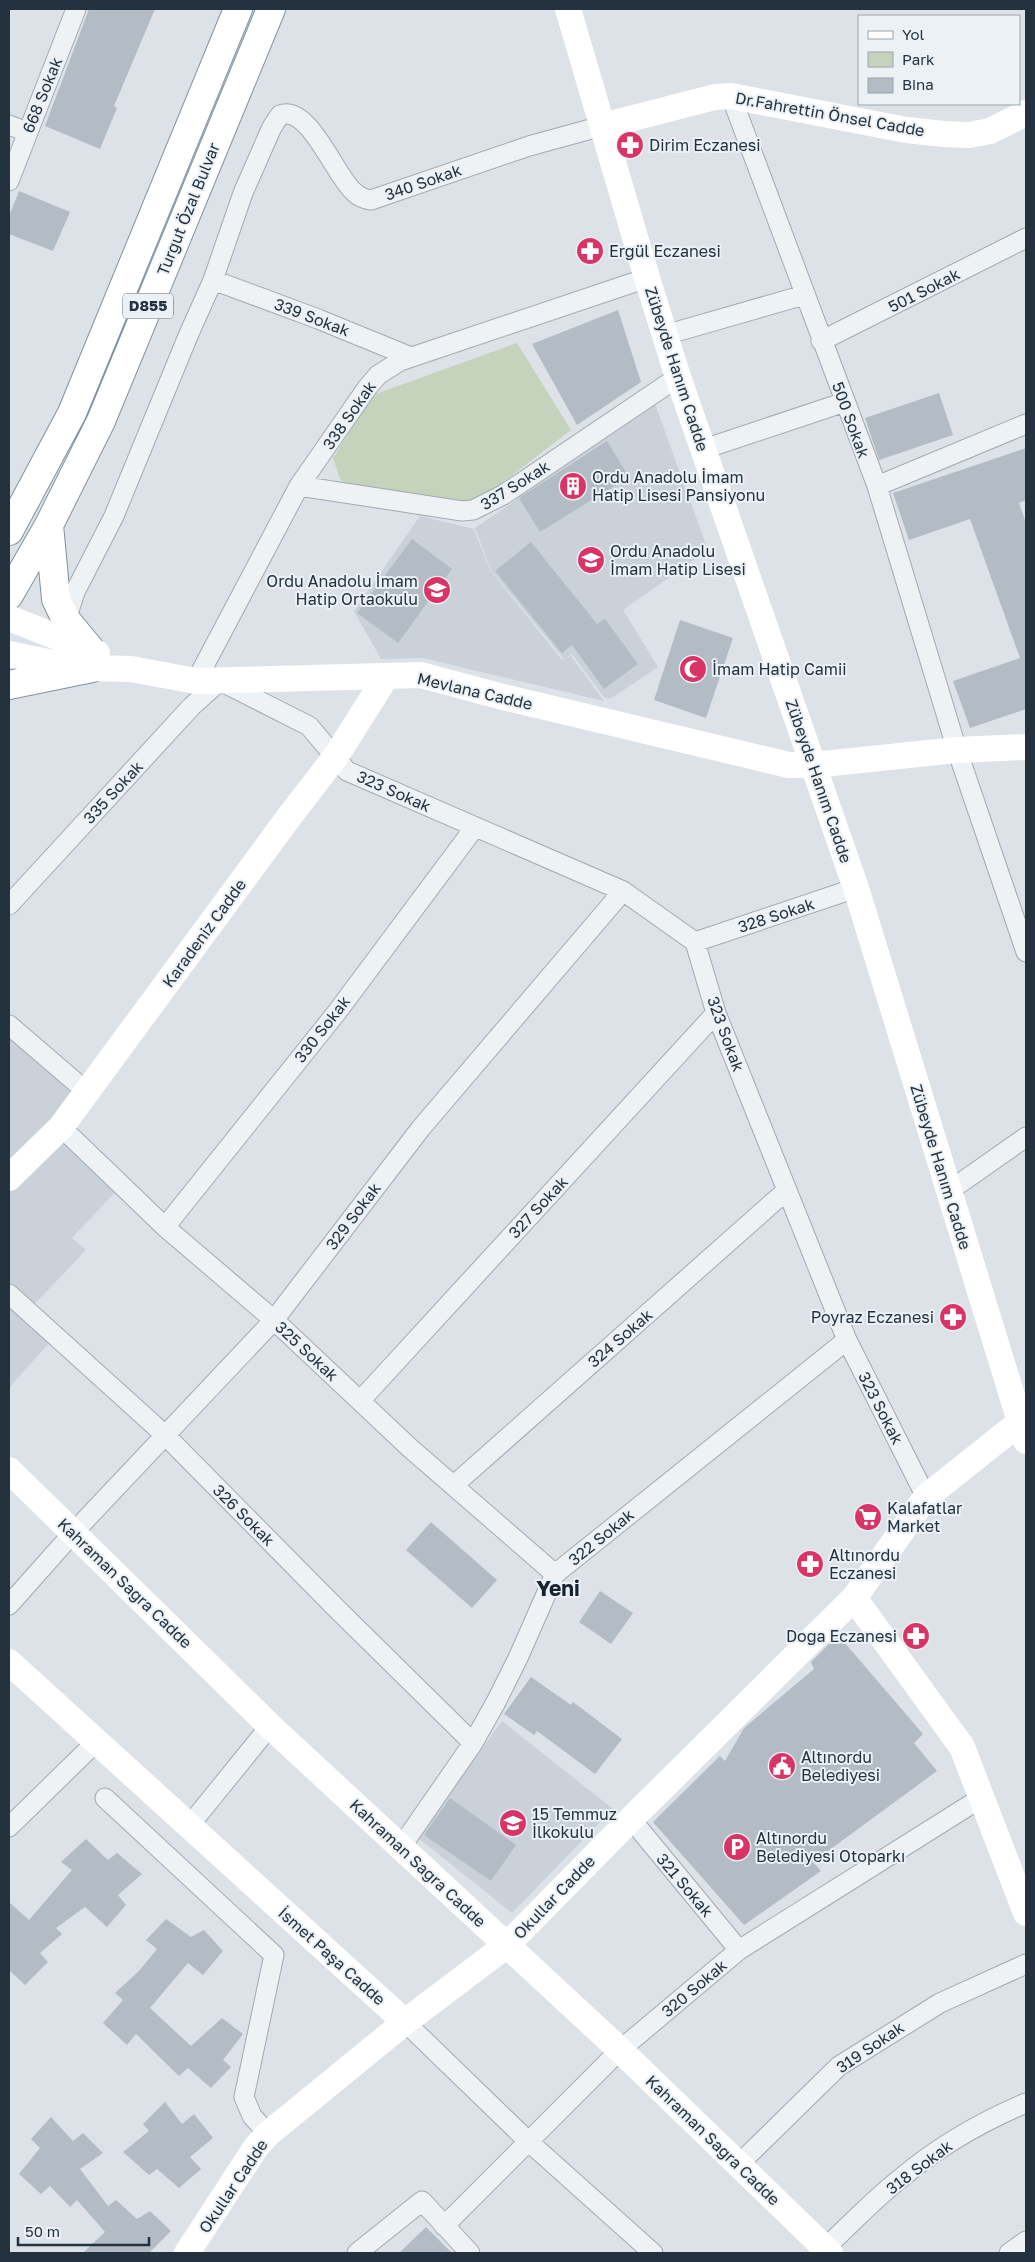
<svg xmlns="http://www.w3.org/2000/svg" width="1035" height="2262" font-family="'Golos Text',sans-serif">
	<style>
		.built { fill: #cad1d9 }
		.green { fill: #c5d2bc }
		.building { fill: #b3bcc4 }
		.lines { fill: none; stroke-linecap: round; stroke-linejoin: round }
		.street-casing { stroke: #a1aab1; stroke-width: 21 }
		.highway-casing { stroke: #82929f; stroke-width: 30 }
		.street { stroke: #eff2f5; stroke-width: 19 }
		.secondary { stroke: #fff; stroke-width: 26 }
		.highway { stroke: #fff; stroke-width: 28 }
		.labels { text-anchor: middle; stroke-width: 4; stroke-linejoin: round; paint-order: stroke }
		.shield { fill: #ebf1f5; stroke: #606b76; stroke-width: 1 }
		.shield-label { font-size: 15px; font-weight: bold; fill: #24323f }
		.street-label { font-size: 16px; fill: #24323f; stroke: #ebf1f5 }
		.poi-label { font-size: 16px; fill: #24323f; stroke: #ebf1f5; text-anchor: start }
		.district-label { font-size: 21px; font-weight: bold; fill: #17232f; stroke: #ebf1f5 }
	</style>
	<rect width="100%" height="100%" fill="#dce2e7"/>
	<path class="built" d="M655,404L708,550L623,610L658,667L610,699L604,697L572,654L564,659L491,570L475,528L516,500V495Z
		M420,516L474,529L490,570L562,660L571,656L604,701L423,658L381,659L354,611Z
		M9,1025L87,1092L61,1127L122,1185L72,1238L86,1250L28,1311L55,1336L9,1388Z
		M502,1721L613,1809L512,1913L417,1837Z"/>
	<path class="green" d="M517,343L571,430L489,493L464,504L348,486L340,479L333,458L373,395Z"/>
	<path class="building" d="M89,9H155L114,106L117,108L100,149L45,126Z
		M19,191L70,212L53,251L9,234V216Z
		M618,310L641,382L577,425L532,344Z
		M939,393L953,435L879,460L865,418Z
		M607,441L629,477L540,532L519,498Z
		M1026,448V500L1019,503L1026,523V709L970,728L953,681L1020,658L970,519L909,540L893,493Z
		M412,539L452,569L398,643L357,613Z
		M531,542L597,624L605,619L638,664L604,689L572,645L562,653L495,571Z
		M680,620L733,638L706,718L654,700Z
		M431,1522L497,1580L472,1608L406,1550Z
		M600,1591L633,1613L611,1644L579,1622Z
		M838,1635L923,1734L914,1743L937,1771L813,1862L821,1871L744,1925L653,1822L720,1756L725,1761L744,1728L814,1669L811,1662Z
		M531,1677L571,1705L573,1702L622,1739L595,1774L537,1731L534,1735L504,1714Z
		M450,1798L516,1845L491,1881L424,1835Z
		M86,1839L108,1860L117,1853L142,1874L118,1895L126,1905L107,1927L85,1907L56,1928L62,1934L40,1953L48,1962L25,1985L9,1970V1902L29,1920L72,1870L61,1862Z
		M166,1919L191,1937L204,1930L223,1951L203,1975L188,1963L150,2008L191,2046L222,2018L243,2034L223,2060L231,2067L211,2088L188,2068L179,2076L136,2034L127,2045L103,2023L123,2000L115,1993L139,1971L157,1949L146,1940Z
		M165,2102L182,2124L194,2114L213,2138L190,2157L201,2169L179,2188L157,2169L149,2175L123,2152L149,2131L143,2124Z
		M51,2117L73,2141L83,2133L103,2153L80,2169L108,2206L116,2200L137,2219L150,2211L171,2231L149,2253H83L105,2232L77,2200L70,2207L50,2186L41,2194L19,2174L40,2148L31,2139Z
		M426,2227L452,2253H399Z"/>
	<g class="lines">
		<g class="street-casing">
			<path id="street" d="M731,96L877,486L957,750L1026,952
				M9,125L27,132
				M9,181L76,9
				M213,280L318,319L411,357
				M665,335L804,295
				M821,341L1026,238
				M704,449L845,402
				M299,486L462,511L473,510L503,495L678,377
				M877,486L1026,424
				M66,620L75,592L114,516L188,336L213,280L243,193L272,127L280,115C309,104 335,176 354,192C359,197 364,199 371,200L529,146L602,126
				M196,681L299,486L367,388L378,375L400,361L647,278
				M9,905L192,706L220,681L309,726L347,771L623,891L695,942L716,1013L847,1340L926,1497
				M695,942L856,888
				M9,1025L87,1092
				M61,1127L165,1227L274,1320L410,1448L555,1574
				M949,1191L1026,1137
				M165,1227L337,1012L475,827
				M9,1294L165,1435L336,1608L473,1743
				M360,1401L716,1013
				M454,1485L786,1191
				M9,1605L73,1533L274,1320L421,1128L623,891
				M105,1798L274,1955L244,2097L252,2116L268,2134
				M631,1819L739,1950
				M189,1826L270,1726
				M9,1827L96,1742
				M401,1847L473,1743L496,1702L518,1658L555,1574L847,1340
				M405,2022L529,2142L653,2253
				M738,2165L839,2066L940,2003L1026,1964
				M444,2226L620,2050L739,1950L981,1798
				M824,2249C850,2225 874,2199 901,2178C938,2147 981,2122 1026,2103
				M357,2253L422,2201L470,2253
				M1009,2253L1026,2241"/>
		</g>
		<g class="highway-casing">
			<path id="highway" d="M49,525L56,599L66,620L90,649
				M9,531L72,413L238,9
				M9,595L49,525L101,421L271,9
				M9,685L92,668"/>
		</g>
		<use href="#street" class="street"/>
		<path class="secondary" d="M568,9L647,278L678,377L856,888L1026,1441
			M602,126L715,97L731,96L906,130L944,134L969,135L990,131L1026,113
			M9,618L97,653
			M9,654L53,663L92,668L131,669L196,681L421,675L503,697L789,765H813L957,750L1026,747
			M9,1178L61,1127L289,817L336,756L386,677
			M9,1470L270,1726L620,2050L830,2253
			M854,1598L962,1747L1026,1913
			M9,1662L405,2022
			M187,2253L256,2147L268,2134L405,2022L507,1945L631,1819L854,1598L926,1497L1019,1423"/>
		<use href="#highway" class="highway"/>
	</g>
	<defs>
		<g id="pharmacy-disc" transform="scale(1.4375)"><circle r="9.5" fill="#d83566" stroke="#ebf1f5"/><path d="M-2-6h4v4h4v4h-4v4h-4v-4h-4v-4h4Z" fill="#fff"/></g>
		<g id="building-disc" transform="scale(1.4375)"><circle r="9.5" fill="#d83566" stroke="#ebf1f5"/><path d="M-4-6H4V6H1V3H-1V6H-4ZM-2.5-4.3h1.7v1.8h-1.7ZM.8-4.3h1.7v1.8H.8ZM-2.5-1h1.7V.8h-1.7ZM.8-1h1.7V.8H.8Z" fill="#fff"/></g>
		<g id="school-disc" transform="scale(1.4375)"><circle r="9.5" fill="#d83566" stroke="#ebf1f5"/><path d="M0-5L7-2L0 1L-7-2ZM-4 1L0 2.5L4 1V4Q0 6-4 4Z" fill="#fff"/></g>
		<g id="mosque-disc" transform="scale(1.4375)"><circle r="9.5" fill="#d83566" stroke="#ebf1f5"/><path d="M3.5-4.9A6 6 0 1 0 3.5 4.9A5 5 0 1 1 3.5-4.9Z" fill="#fff"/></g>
		<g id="supermarket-disc" transform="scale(1.4375)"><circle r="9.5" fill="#d83566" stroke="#ebf1f5"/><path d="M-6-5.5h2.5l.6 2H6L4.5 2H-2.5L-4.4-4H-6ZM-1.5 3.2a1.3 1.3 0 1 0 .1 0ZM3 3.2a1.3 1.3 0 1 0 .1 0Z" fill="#fff"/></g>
		<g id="civic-disc" transform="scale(1.4375)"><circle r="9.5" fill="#d83566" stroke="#ebf1f5"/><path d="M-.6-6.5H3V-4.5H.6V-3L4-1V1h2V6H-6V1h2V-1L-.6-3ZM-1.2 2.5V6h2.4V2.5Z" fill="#fff"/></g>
		<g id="parking-disc" transform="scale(1.4375)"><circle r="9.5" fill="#d83566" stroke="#ebf1f5"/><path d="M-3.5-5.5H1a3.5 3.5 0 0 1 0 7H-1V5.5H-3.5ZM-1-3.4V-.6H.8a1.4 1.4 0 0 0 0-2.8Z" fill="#fff"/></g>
	</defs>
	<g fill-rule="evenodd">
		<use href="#pharmacy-disc" x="630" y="145"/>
		<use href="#pharmacy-disc" x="590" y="251"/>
		<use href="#building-disc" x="573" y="486"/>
		<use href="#school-disc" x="591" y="560"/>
		<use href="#school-disc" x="437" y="590"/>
		<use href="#mosque-disc" x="693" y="669"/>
		<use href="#pharmacy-disc" x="953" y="1317"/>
		<use href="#supermarket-disc" x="868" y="1517"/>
		<use href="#pharmacy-disc" x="810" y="1564"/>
		<use href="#pharmacy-disc" x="916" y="1636"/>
		<use href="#civic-disc" x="782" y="1766"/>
		<use href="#school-disc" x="513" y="1823"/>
		<use href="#parking-disc" x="737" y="1847"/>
	</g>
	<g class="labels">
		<rect class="shield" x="123" y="293.5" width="50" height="25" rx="4"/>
		<g class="shield-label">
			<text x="148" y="311">D855</text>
		</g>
		<g class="street-label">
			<text transform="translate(42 95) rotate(-68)" y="6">668 Sokak</text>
			<text transform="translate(830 114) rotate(10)" y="6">Dr.Fahrettin Önsel Cadde</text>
			<text transform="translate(423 182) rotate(-19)" y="6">340 Sokak</text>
			<text transform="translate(188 209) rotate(-68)" y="6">Turgut Özal Bulvar</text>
			<text transform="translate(924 290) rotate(-27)" y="6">501 Sokak</text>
			<text transform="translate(312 317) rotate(21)" y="6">339 Sokak</text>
			<text transform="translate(677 369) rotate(72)" y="6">Zübeyde Hanım Cadde</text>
			<text transform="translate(349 415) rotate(-55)" y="6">338 Sokak</text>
			<text transform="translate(851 420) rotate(70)" y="6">500 Sokak</text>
			<text transform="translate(515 485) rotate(-32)" y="6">337 Sokak</text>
			<text transform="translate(475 691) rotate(13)" y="6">Mevlana Cadde</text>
			<text transform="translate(819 781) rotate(71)" y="6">Zübeyde Hanım Cadde</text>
			<text transform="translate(394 791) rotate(24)" y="6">323 Sokak</text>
			<text transform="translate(113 792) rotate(-47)" y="6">335 Sokak</text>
			<text transform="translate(776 915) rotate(-18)" y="6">328 Sokak</text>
			<text transform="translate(204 933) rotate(-54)" y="6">Karadeniz Cadde</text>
			<text transform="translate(322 1029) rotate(-52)" y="6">330 Sokak</text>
			<text transform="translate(726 1034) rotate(70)" y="6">323 Sokak</text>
			<text transform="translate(941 1167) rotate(73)" y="6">Zübeyde Hanım Cadde</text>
			<text transform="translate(538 1207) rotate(-47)" y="6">327 Sokak</text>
			<text transform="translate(353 1216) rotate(-53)" y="6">329 Sokak</text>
			<text transform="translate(620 1338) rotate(-41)" y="6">324 Sokak</text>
			<text transform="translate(307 1351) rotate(43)" y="6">325 Sokak</text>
			<text transform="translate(881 1408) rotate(63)" y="6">323 Sokak</text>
			<text transform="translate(244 1515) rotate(45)" y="6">326 Sokak</text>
			<text transform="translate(601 1537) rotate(-39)" y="6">322 Sokak</text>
			<text transform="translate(125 1583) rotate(44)" y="6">Kahraman Sağra Cadde</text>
			<text transform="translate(418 1863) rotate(43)" y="6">Kahraman Sağra Cadde</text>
			<text transform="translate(685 1885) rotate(50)" y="6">321 Sokak</text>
			<text transform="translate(554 1897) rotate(-46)" y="6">Okullar Cadde</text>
			<text transform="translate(332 1956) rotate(42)" y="6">İsmet Paşa Cadde</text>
			<text transform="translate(694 1988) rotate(-40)" y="6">320 Sokak</text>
			<text transform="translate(870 2047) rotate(-34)" y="6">319 Sokak</text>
			<text transform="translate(713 2140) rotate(44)" y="6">Kahraman Sağra Cadde</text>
			<text transform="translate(919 2167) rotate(-37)" y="6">318 Sokak</text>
			<text transform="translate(233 2186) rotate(-56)" y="6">Okullar Cadde</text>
		</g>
		<g class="poi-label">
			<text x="649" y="151">Dirim Eczanesi</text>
			<text x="609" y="257">Ergül Eczanesi</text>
			<text x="592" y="483">Ordu Anadolu İmam<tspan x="592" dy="18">Hatip Lisesi Pansiyonu</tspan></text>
			<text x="610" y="557">Ordu Anadolu<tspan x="610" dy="18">İmam Hatip Lisesi</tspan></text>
			<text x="418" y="587" text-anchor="end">Ordu Anadolu İmam<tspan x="418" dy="18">Hatip Ortaokulu</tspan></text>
			<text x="712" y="675">İmam Hatip Camii</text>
			<text x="934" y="1323" text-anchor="end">Poyraz Eczanesi</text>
			<text x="887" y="1514">Kalafatlar<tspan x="887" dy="18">Market</tspan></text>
			<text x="829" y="1561">Altınordu<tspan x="829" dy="18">Eczanesi</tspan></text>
			<text x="897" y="1642" text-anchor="end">Doğa Eczanesi</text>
			<text x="801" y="1763">Altınordu<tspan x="801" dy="18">Belediyesi</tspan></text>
			<text x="532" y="1820">15 Temmuz<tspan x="532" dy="18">İlkokulu</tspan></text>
			<text x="756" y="1844">Altınordu<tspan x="756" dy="18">Belediyesi Otoparkı</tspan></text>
		</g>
		<g class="district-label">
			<text x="558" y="1596">Yeni</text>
		</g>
	</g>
	<rect width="1035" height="2262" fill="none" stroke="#24323f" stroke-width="20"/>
	<rect x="858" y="15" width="162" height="90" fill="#ebf1f5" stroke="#9ba5ac"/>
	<rect x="868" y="31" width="25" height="8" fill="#ffffff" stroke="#9ba5ac"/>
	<text x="902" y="40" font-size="15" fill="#24323f">Yol</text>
	<rect x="868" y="52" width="25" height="15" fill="#c5d2bc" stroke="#9ba5ac"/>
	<text x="902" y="65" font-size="15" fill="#24323f">Park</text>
	<rect x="868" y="78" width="25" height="15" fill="#b3bcc4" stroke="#9ba5ac"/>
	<text x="902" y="90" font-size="15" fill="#24323f">Bina</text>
	<path d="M18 2237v8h131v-8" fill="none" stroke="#24323f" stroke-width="2.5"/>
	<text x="25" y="2237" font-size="15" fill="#24323f" stroke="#ebf1f5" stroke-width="4" paint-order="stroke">50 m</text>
</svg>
